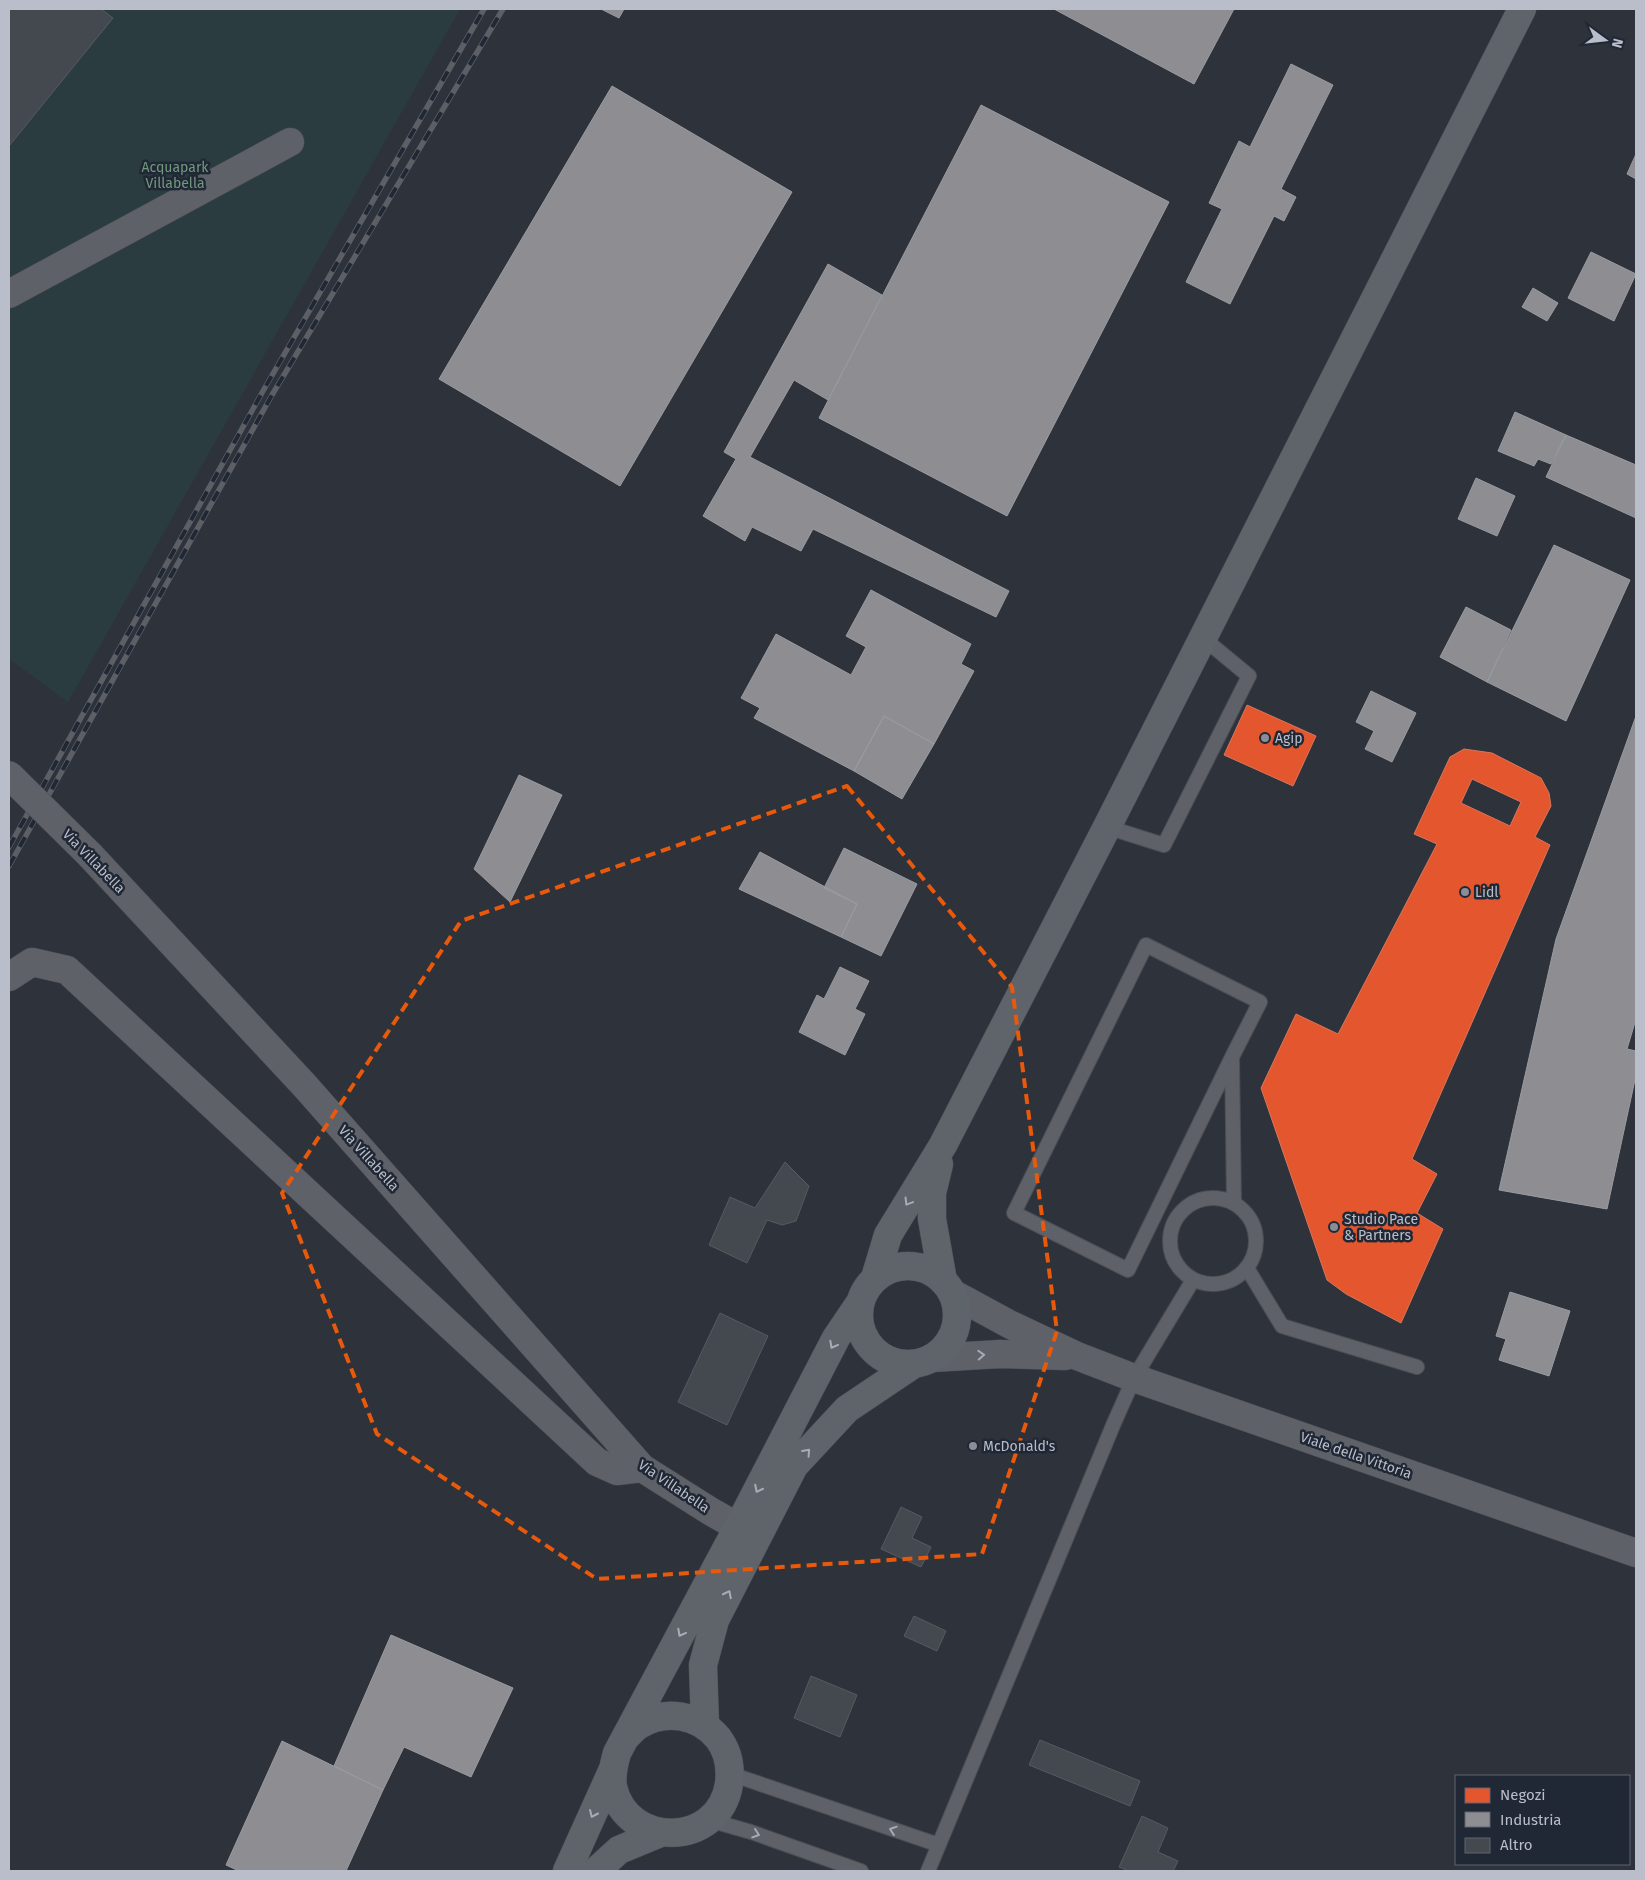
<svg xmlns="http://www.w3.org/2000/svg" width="1645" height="1880" font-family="'Fira Sans',sans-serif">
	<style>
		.green { fill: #2b3c41 }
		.shops { fill: #e4572e; stroke: #d7765d; fill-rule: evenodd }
		.industry { fill: #8d8d92; stroke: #9a9ca3 }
		.building { fill: #44484f; stroke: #565a61 }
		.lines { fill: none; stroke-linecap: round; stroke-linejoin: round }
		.service-casing { stroke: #4a4d53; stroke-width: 16 }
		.minor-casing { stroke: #4a4d53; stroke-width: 29 }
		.tertiary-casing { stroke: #4a4d53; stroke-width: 29 }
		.primary-casing { stroke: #4c4f57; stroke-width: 29 }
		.service { stroke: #5e6168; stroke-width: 14 }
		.minor { stroke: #5e6168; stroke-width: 28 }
		.tertiary { stroke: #5e6168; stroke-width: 28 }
		.primary { stroke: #5f636a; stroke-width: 28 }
		.rail-casing { stroke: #5c5f66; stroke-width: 5.5 }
		.rail { stroke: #212835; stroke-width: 4; stroke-dasharray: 11; stroke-linecap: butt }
		.minor-bridge-casing { stroke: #4a4d53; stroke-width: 29; stroke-linecap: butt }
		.minor-bridge { stroke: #5e6168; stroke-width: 28 }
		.oneway { stroke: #a7acb7 }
		.oneway2 { stroke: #a7abb6 }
		.marked { fill: none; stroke: #e8590c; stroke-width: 4; stroke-dasharray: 10 6; stroke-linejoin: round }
		.poi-dot { fill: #888d98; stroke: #212835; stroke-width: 2 }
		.labels { text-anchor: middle; stroke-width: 5; stroke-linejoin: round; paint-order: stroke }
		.park-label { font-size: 14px; fill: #72997e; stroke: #212835 }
		.poi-label { font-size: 14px; fill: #b9beca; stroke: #212835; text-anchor: start }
		.street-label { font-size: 14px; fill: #b9beca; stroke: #212835 }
	</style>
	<rect width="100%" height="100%" fill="#2e323a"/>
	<path class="green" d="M9,9H460L68,702L9,659Z"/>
	<path class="shops" d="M1247,705L1316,736L1293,786L1224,755Z
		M1464,749L1492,753L1541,778L1549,793L1551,806L1535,837L1550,845L1412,1159L1437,1174L1417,1213L1443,1229L1401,1323L1346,1294L1327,1280L1261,1088L1296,1014L1338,1034L1437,844L1414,834L1450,757ZM1472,779L1521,802L1510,826L1461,803Z"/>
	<path class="industry" d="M601,9H624L619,18Z
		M1054,9H1234L1194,84Z
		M1291,64L1333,85L1281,189L1296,197L1284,221L1274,216L1230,304L1186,282L1222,209L1209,203L1239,141L1250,147Z
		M612,86L792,192L620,486L439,379Z
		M981,105L1169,202L1007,516L819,418Z
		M1636,154V179L1627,174Z
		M1591,252L1636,274L1614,321L1568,298Z
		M828,264L882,295L828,400L794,380L750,457L1009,591L996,617L813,529L801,551L752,527L745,541L703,516L736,459L724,452Z
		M1533,288L1558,303L1547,321L1522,307Z
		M1515,412L1566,435L1551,464L1538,459L1534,466L1498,451Z
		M1566,435L1636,465V518L1546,477Z
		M1476,478L1515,496L1497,536L1458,519Z
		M1554,545L1630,580L1566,721L1487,682Z
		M871,590L971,644L961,664L974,671L934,744L884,716L854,771L754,718L760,708L741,698L776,634L851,675L866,647L846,636Z
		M1466,607L1511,630L1487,682L1440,657Z
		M1371,691L1416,713L1392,762L1365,749L1374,731L1356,722Z
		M884,716L934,744L902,799L854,771Z
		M1636,716V1019L1627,1049L1636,1051V1075L1607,1209L1499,1190L1556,939Z
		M519,775L562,795L510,902L474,869Z
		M844,848L917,884L881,956L841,937L857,904L824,888Z
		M760,852L857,904L841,937L739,889Z
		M840,967L869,981L855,1009L865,1014L845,1055L799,1032L817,995L824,999Z
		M1510,1292L1570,1311L1549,1376L1499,1360L1506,1339L1496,1336Z
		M391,1635L513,1688L471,1777L404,1747L383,1790L334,1766Z
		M282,1741L383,1790L346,1871H239L226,1865Z"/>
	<path class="building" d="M9,9H101L113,18L9,146Z
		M785,1162L809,1186L796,1221L782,1225L767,1220L747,1263L709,1245L730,1197L755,1208Z
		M720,1313L768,1336L727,1425L678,1402Z
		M901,1507L922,1517L912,1538L931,1547L921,1567L881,1549Z
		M914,1616L946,1631L937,1651L904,1636Z
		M811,1676L857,1695L840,1737L794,1718Z
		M1040,1740L1140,1781L1130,1806L1029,1765Z
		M1142,1816L1168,1828L1158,1852L1178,1861L1173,1871H1129L1119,1867Z"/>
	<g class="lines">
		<g class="service-casing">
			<path id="service" d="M1107,827L1164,845L1249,676L1203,638
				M1232,1057L1128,1270L1014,1213L1146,945L1260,1002L1232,1057L1234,1203
				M1170 1241a43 43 0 1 1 86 0a43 43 0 1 1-86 0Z
				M1247,1268L1282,1326L1417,1367
				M731,1774L939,1845
				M709,1820L751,1832L861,1871
				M928,1871L1114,1423L1134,1378L1193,1280"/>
		</g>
		<g class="minor-casing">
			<path id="minor" d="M9,294L290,142
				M90,855L305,1086L642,1468L710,1511L738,1527
				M9,977L32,962L67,970L597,1462L617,1471L642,1468"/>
		</g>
		<g class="tertiary-casing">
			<path id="tertiary" d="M952,1293L1009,1324L1077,1356L1134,1378L1636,1553
				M932,1358L1000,1354L1065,1356"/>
		</g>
		<g class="primary-casing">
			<path id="primary" d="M939,1164L932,1193V1219L943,1281
				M859 1315a49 49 0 1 1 98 0a49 49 0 1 1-98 0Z
				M875,1278L888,1235L943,1145L1107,827L1522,9
				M705,1725L703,1665L715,1620L794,1466L847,1409L914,1364
				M625,1738C629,1734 634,1728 639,1725C665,1709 698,1714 718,1738C728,1751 731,1768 729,1784C719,1848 627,1849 613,1787C611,1775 614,1764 617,1753L738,1527L836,1338L859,1304
				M567,1871L613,1769
				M596,1871L619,1850L660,1833"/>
		</g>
		<use href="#service" class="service"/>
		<use href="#minor" class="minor"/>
		<use href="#tertiary" class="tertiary"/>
		<use href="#primary" class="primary"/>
		<g class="rail-casing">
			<path id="rail" d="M9,847L263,391L484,9
				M9,866L272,395L503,9"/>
		</g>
		<use href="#rail" class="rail"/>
		<g class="minor-bridge-casing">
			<path id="minor-bridge" d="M9,775L90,855"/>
		</g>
		<use href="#minor-bridge" class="minor-bridge"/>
	</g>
	<defs><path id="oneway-chevron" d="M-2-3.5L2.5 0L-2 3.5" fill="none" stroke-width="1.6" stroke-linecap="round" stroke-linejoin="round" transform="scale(1.25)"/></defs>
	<g class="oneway">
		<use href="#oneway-chevron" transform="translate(908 1202) rotate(121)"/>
		<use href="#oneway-chevron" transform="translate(833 1345) rotate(118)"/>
		<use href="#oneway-chevron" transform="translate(807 1452) rotate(-48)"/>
		<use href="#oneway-chevron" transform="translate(758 1489) rotate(117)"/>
		<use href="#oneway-chevron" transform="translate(728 1594) rotate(-63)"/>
		<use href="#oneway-chevron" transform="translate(681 1633) rotate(118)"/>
		<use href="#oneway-chevron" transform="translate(593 1814) rotate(114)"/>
	</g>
	<g class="oneway2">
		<use href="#oneway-chevron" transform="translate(981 1355) rotate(-3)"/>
		<use href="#oneway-chevron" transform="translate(893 1830) rotate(-161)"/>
		<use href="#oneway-chevron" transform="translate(756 1834) rotate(19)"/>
	</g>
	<path class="marked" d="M847,786L1012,987L1057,1331L982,1554L597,1579L377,1434L282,1193L461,921Z"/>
	<g class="poi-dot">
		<circle cx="1265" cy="738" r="5"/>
		<circle cx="1465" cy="892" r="5"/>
		<circle cx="1334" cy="1227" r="5"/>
		<circle cx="973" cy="1446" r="5"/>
	</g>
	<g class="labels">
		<g class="park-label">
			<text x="175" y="172">Acquapark<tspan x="175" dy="16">Villabella</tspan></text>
		</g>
		<g class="poi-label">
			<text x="1275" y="743">Agip</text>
			<text x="1475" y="897">Lidl</text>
			<text x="1344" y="1224">Studio Pace<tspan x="1344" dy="16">&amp; Partners</tspan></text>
			<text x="983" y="1451">McDonald's</text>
		</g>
		<g class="street-label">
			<text transform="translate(94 861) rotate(46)" y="5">Via Villabella</text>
			<text transform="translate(369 1158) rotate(48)" y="5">Via Villabella</text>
			<text transform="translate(1356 1455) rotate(19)" y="5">Viale della Vittoria</text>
			<text transform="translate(674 1486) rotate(34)" y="5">Via Villabella</text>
		</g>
	</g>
	<rect width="1645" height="1880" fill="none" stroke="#b9beca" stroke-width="20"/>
	<rect x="1455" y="1775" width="175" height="90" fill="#212835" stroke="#5e6471"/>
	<rect x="1465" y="1788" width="25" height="15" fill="#e4572e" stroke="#5e6471"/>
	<text x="1500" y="1800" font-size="15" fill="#b9beca">Negozi</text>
	<rect x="1465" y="1812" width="25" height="15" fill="#8d8d92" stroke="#5e6471"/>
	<text x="1500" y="1825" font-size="15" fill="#b9beca">Industria</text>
	<rect x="1465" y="1838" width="25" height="15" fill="#44484f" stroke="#5e6471"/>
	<text x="1500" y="1850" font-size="15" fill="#b9beca">Altro</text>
	<g transform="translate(1605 40) rotate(105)" stroke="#212835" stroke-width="4" paint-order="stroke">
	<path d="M0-4L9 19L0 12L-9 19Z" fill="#b9beca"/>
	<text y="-8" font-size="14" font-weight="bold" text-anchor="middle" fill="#b9beca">N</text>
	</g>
</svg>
